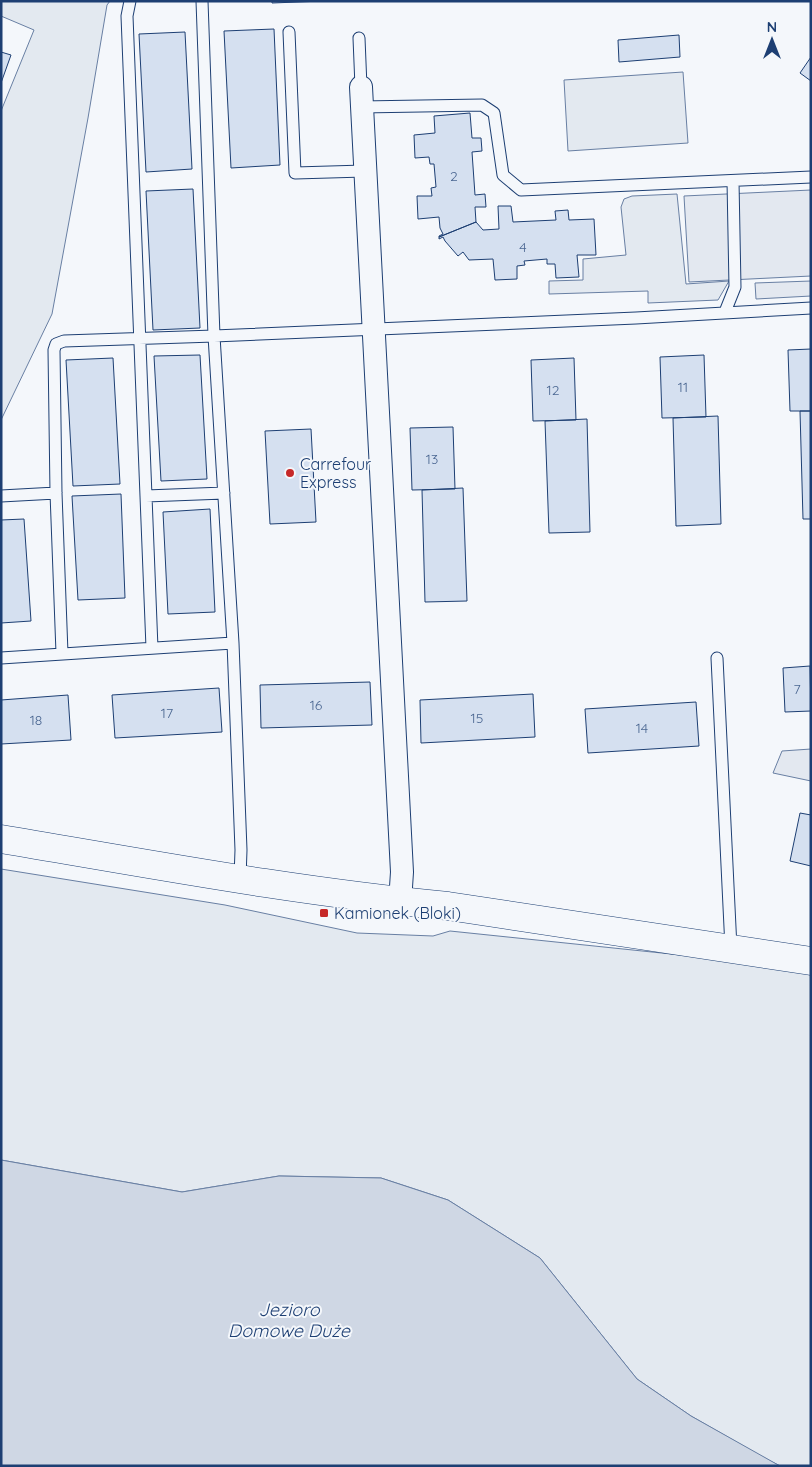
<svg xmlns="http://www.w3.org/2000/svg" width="812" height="1467" font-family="Quicksand,sans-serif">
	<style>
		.green { fill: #e3e9f0; stroke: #687fa3 }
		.parking { fill: #e3e8f0; stroke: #687fa3 }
		.water { fill: #cfd7e4; stroke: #687fa3 }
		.building { fill: #d5e0f0; stroke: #1d3f73 }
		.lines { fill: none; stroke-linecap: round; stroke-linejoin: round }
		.service-casing { stroke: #1d3f73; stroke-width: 13 }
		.minor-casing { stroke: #1d3f73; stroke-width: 24 }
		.tertiary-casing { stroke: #1d3f73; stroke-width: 29 }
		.service { stroke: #f4f7fb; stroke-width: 11 }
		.minor { stroke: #f4f7fb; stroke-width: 22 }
		.tertiary { stroke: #f4f7fb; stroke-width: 28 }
		.poi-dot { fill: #c62828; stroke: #f4f7fb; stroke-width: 2 }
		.labels { text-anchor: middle; stroke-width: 4; stroke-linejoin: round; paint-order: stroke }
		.number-label { font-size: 14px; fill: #4b6792 }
		.poi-label { font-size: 16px; fill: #1d3f73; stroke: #f4f7fb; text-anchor: start }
		.water-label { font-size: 18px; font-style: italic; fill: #1d3f73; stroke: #f4f7fb }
	</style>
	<rect width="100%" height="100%" fill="#f4f7fb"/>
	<path class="green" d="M1,1H110L107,5L88,118L52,314L1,420V111L34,30L1,16Z
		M683,72L688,143L568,151L564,80Z
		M677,194L686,284L729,281L718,300L648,303V291L549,294V281L583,280V259L626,255L621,207L624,199L632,196Z
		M1,869L225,905L357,933L433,936L450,931L796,967L811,970V1466H780L761,1456L691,1416L637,1379L540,1258L448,1200L381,1178L279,1176L182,1192L1,1160Z"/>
	<path class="parking" d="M811,190V276L689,282L684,196Z
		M811,281V296L756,299L755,283Z
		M811,749V781L773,773L782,751Z"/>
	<path class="water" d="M1,1160L182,1192L279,1176L381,1178L448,1200L540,1258L637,1379L691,1416L780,1466H1Z"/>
	<path class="building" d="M272,1H323L272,3Z
		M274,29L280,165L231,168L224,31Z
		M185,32L192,169L146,172L139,34Z
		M679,35L680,57L619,62L618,40Z
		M1,52L11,55L1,83Z
		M811,57V81L800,73Z
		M470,113L472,138H481L482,151L472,152L475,195L485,194L486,207H475L476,222L439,237V236L443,234L440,228L439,217L418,219L417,196H432L431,188L436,187L434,164H430L429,157L415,158L414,135L435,133L434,116Z
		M193,189L200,328L153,330L146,191Z
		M498,206H511L513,222L556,220L555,211L568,210L569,220L594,219L596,255H577L579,277L556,278L555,264H547V259L524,261L525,265L517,266V279L495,280L493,259L469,260L463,252L458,256L445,241L443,237L439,239V237L476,222L483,230L499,229Z
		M811,349V411H790L788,350Z
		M200,355L207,479L161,481L154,356Z
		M704,355L706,417L662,418L660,357Z
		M113,358L120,484L73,486L66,360Z
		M574,358L576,420L533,421L531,360Z
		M800,411H811V519H803Z
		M718,416L721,524L676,526L673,418Z
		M587,419L590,532L549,533L545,421Z
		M453,427L455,489L412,490L410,428Z
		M311,429L316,522L270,524L265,431Z
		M463,488L467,601L425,602L422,490Z
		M121,494L125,598L78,600L72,496Z
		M210,509L215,612L168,614L163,512Z
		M24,519L31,621L1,623V520Z
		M810,666L811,711L785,712L783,668Z
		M370,682L372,725L261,728L260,685Z
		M219,688L222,732L115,738L112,695Z
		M533,694L535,737L421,743L420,700Z
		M68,695L71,740L1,744V700Z
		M696,702L699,746L588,753L585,709Z
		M800,813L811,815V866L790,861Z"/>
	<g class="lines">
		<g class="service-casing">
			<path id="service" d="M130,1L127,16L152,648
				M202,1L214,336L233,643L241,850L240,878
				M289,32L295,173L364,171
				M359,38L361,87
				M361,107L482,105L494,113L503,175L521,190L811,177
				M725,312L735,287L733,181
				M1,496L56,493
				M146,496L224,493
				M62,653L56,493L54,350L56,344L64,341L214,336L636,318L811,308
				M1,658L233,643
				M717,658L731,948"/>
		</g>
		<g class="minor-casing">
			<path id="minor" d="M361,87L402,872L400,902"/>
		</g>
		<g class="tertiary-casing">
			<path id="tertiary" d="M1,839C150,864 298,892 448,906L811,961"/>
		</g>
		<use href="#service" class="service"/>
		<use href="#minor" class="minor"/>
		<use href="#tertiary" class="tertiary"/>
	</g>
	<g class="poi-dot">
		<circle cx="290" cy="473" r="5"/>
		<rect x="319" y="908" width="10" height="10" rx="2.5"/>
	</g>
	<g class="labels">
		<g class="number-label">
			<text x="454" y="181">2</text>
			<text x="523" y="252">4</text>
			<text x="683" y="392">11</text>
			<text x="553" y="395">12</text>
			<text x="432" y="464">13</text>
			<text x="797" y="694">7</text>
			<text x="316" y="710">16</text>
			<text x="167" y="718">17</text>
			<text x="477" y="723">15</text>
			<text x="36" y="725">18</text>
			<text x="642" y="733">14</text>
		</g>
		<g class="poi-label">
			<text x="300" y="470">Carrefour<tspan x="300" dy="18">Express</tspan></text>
			<text x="334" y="919">Kamionek (Bloki)</text>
		</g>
		<g class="water-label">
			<text x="289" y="1316">Jezioro<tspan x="289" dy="21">Domowe Duże</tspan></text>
		</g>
	</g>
	<rect width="812" height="1467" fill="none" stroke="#1d3f73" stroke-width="5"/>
	<g transform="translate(772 40)" stroke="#f4f7fb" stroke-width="4" paint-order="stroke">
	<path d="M0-4L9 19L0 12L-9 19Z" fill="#1d3f73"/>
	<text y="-8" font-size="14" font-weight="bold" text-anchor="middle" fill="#1d3f73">N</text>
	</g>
</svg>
